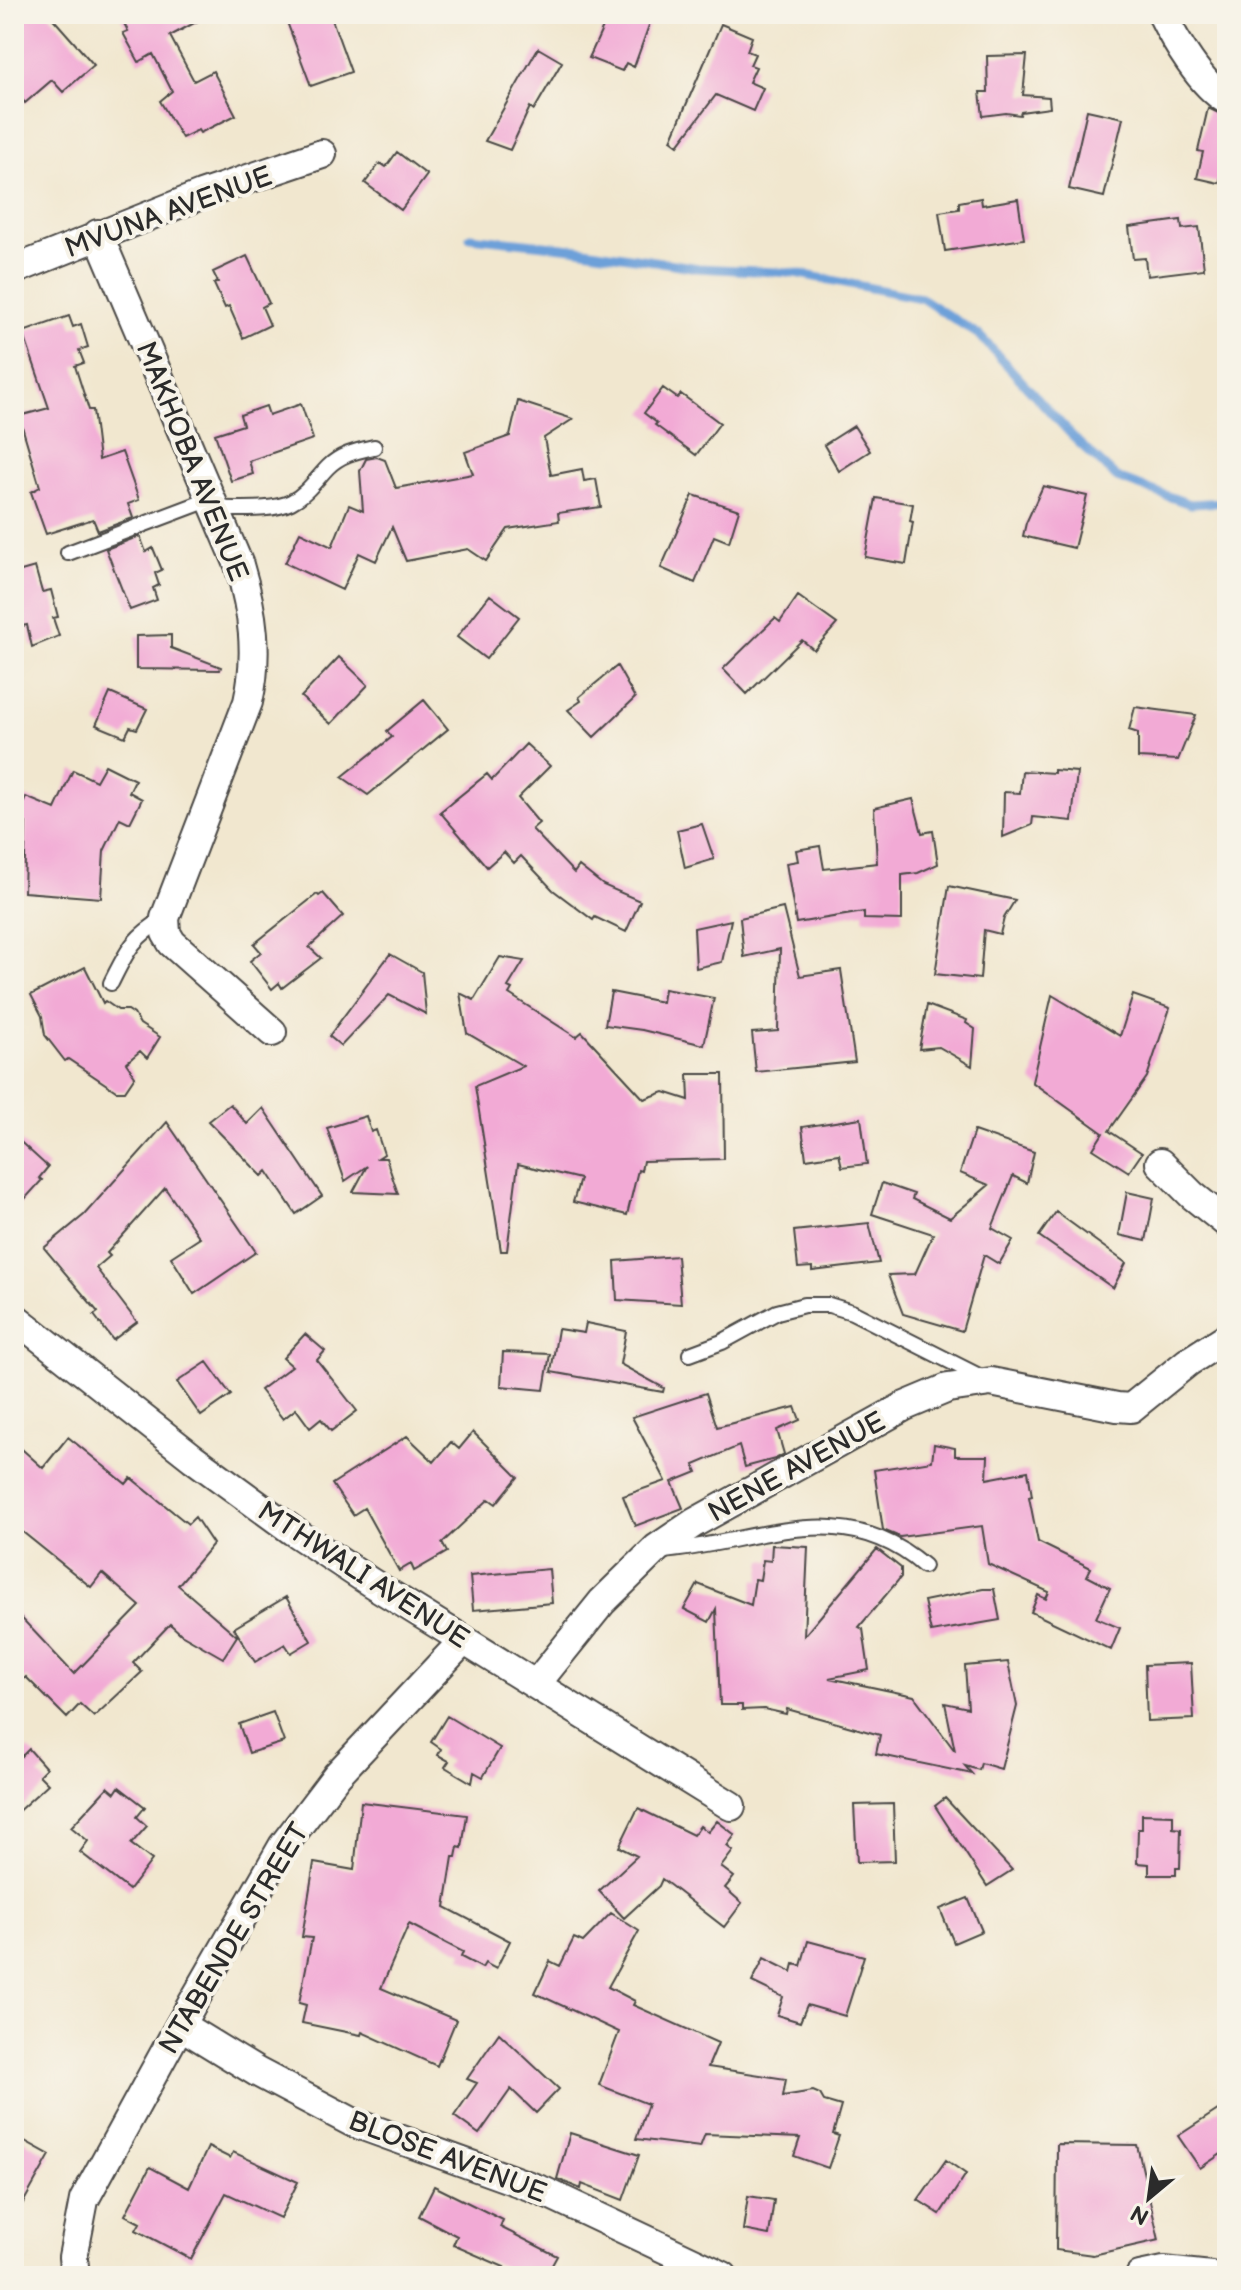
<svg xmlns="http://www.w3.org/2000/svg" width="1241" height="2290" font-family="'Balsamiq Sans',sans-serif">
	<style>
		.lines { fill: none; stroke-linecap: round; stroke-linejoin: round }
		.stream { stroke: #6da0d9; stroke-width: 9 }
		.building { fill: #f2aad5 }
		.lane-casing { stroke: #494744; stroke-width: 18 }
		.street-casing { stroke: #494744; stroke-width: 32 }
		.lane { stroke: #fff; stroke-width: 14 }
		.street { stroke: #fff; stroke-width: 28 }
		.labels { text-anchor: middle; stroke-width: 8; stroke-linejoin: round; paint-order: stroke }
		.street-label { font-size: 28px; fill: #2b2b2b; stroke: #f7f3e8 }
	</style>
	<rect width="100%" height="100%" fill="#f7f3e8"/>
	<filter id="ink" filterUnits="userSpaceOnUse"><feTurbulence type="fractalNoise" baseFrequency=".0125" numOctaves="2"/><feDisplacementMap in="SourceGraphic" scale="16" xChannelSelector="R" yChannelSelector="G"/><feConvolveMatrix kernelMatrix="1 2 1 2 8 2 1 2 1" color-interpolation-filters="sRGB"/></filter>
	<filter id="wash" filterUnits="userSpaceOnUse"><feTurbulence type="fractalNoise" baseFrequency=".006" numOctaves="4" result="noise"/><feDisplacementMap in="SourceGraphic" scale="32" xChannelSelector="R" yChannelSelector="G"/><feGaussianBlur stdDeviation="1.8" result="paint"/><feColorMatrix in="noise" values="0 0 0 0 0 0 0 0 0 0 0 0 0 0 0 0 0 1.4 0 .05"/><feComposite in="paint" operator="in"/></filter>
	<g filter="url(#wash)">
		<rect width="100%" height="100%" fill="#f1e7cf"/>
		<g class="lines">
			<path class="stream" d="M470,237L572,248L698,268L795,273L921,298L979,335L1078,442L1117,478L1190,504L1227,502
				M327,2273L331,2276"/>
		</g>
		<g id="blocks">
			<path class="building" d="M14,14H49L94,65L63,92L52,80L25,103L14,90Z
				M119,14H211L170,36L194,81L213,71L236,115L200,133L198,130L182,138L160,101L172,91L153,54L139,62L123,33L128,31Z
				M284,14H330L351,72L311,86Z
				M609,14H653L634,67L626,63L622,71L589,58Z
				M721,24L752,37L747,51L755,54L750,65L756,67L749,82L763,88L753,111L716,95L678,145L671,140Z
				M538,48L562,62L534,110L530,107L510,150L485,141Z
				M1027,55L1023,95L1049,97L1050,108L1021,112L1020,115L1006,113L983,116L980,92H988L987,56Z
				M1208,108L1227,117V159L1219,183L1197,178L1203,152L1198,151Z
				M1087,110L1123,118L1104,197L1069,189Z
				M397,152L427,175L401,210L365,183L380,163L386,167Z
				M981,198L982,205L1018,199L1024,239L945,251L939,212L959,209V202Z
				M1181,220L1182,229L1199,227L1204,269L1147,276L1145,258L1133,259L1129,227Z
				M247,256L269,303L262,307L270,325L243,338L229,306L225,308L214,284L218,282L213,272Z
				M69,316L73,327L81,324L88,347L79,350L84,363L75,366L89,410H93L99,460L122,452L139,500L128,504L133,518L98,531L93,519L46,534L31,492L40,487L19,416L49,408L23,332Z
				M663,388L677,398L681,394L720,423L696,455L655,425L657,423L644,413Z
				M518,401L573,419L544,438L551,475L582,469L584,481L596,479L601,507L558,513L559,521L508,529L486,561L468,549L406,561L392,527L376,561L359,553L342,590L285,563L300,532L332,547L349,505L363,511L360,471L366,459L377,457L385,460L396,488L473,474L465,452L510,436Z
				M301,404L313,439L249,461L253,474L231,481L215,434L243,425L240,415L266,406L269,415Z
				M854,426L870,451L839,471L824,445Z
				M1043,486L1087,496L1074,548L1023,536L1026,523Z
				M693,495L739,510L729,542L714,536L695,583L661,568Z
				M876,498L913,504L910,521L913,522L906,564L865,557Z
				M140,536L146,552L153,548L162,570L155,573L159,585L153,588L157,600L130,610L106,549Z
				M35,567L42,592L51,590L58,617L53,618L59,636L32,647L27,625L22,626L14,595V573Z
				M490,595L519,617L486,659L457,637Z
				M798,596L837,624L814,650L802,640L747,694L723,669L775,618L780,622Z
				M171,635V648L221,667L220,670L136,669V636Z
				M339,657L368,685L331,724L301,697Z
				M617,666L635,698L594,737L568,710L581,701L579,697Z
				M110,693L147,709L137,729L130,727L125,737L96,725Z
				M424,700L448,729L368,795L342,777L392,737L387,731Z
				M1135,707L1196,715L1178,760L1138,758V733L1129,730Z
				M526,744L550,766L518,798L539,823L532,829L574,873L579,866L603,885L640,901L626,932L595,917L593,920L553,890L521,856L514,863L504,852L487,867L440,812L487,774L492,780Z
				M105,765L135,780L129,792L142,799L130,823L120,818L104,851L101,898L24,892L26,823L17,819L26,797L55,809L73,770L96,781Z
				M1054,770L1077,772L1072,821L1033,817L1032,825L1003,837L1004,792L1020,793L1022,771L1054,773Z
				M913,799L922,833L933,831L938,864L918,873L902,875V920L864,919V912L796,923L786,863L798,861L796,850L820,846L824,869L877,863L874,808Z
				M702,824L714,859L685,868L677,830Z
				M949,886L1015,900L1004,918L1000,934L984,930L980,979L935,974Z
				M323,893L343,916L309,947L321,958L282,988L279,983L272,989L250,961L261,952L254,944L317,894L319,896Z
				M783,908L800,976L841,970L855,1062L756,1072L752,1033L778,1031L780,949L744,957L740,918Z
				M731,920L722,962L696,968L694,928Z
				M390,954L422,972L426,1014L389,995L341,1046L329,1036Z
				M500,957L524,961L508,987L512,989L509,994L576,1037L582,1032L644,1099L664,1092L689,1100L688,1074H723L724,1159L643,1161L641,1171L638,1170L627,1215L573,1202L580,1179L518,1164L507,1251H501L475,1086L523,1066L467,1033L460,993L474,1000Z
				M85,967L103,1003L105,1001L118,1010H128L134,1014L140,1024L160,1037L147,1058L140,1051L126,1063L135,1076L125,1091H116L68,1059L65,1061L45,1035L42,1016L31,995Z
				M664,989L714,998L704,1045L642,1030L605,1025L611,992L662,1002Z
				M1052,995L1120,1036L1133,995L1170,1008L1147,1077L1109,1131L1142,1153L1129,1172L1093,1149L1103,1133L1032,1082Z
				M927,1005L967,1020L966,1023L975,1029L972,1066L939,1047L919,1049Z
				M230,1104L247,1124L263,1108L322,1196L296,1214L267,1171L262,1176L208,1121Z
				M366,1116L371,1132L376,1130L384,1154L378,1158H386L398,1194L353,1192L367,1166L345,1181L327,1128Z
				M861,1118L867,1164L842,1167L839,1154L806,1159L802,1127Z
				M167,1122L256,1252L194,1294L171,1257L200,1238L165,1188L107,1253L110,1256L96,1268L137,1322L113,1340L94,1315L98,1312L44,1248L84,1215Z
				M974,1131L1034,1152L1027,1183L1013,1176L992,1228L1013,1240L999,1264L984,1255L962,1331L903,1314L888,1275L915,1274L933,1234L872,1214L882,1183L914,1194L912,1199L950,1218L989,1185L960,1173Z
				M14,1136L48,1167L39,1178L42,1180L14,1211Z
				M1127,1192L1154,1198L1146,1241L1119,1235Z
				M1056,1212L1126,1263L1113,1288L1039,1236Z
				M869,1223L879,1263L812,1271V1267L798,1268L794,1231Z
				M677,1256L681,1304L617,1300L615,1261Z
				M586,1323L626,1331L620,1364L664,1388L663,1392L551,1372L558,1329L584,1333Z
				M305,1334L325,1351L317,1360L357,1411L331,1431L321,1419L310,1428L296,1409L283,1419L260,1390L292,1366L283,1358Z
				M503,1352L550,1354L544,1390L501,1386Z
				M207,1362L231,1395L201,1416L177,1382Z
				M706,1393L717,1427L795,1407L800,1420L777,1430L784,1454L775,1459L745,1467L739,1446L694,1465L697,1472L672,1482L683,1508L635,1526L623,1496L666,1481L632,1417Z
				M473,1432L518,1477L496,1504L489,1499L442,1543L447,1552L414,1571L411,1564L399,1571L364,1508L353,1515L332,1484L407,1436L434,1462L451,1442L459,1449Z
				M68,1437L126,1484L131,1478L188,1524L195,1517L213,1544L178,1585L237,1636L223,1658L181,1634L170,1624L133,1663L142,1672L94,1717L80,1704L67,1718L26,1677L14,1688V1610L74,1674L140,1606L102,1573L91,1587L14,1525V1442L43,1468Z
				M934,1444L955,1448V1456H988L987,1479L1028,1471L1032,1496L1029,1497L1038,1542L1091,1568L1087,1576L1110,1588L1096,1618L1120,1628L1111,1650L1031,1612L1038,1595L1046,1599L1049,1592L988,1564L982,1526L900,1537L883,1530L874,1470L932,1461Z
				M772,1545L808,1547L804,1636L877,1549L901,1568V1577L859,1627L863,1629L869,1670L829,1678L914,1696L955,1751L945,1703L968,1708L965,1666L1008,1662L1017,1706L1001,1769L981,1763L979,1770L965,1766L972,1774L876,1754L880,1735L787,1709L786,1714L764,1709L742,1710V1705H720L716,1609L709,1622L684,1609L698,1584L751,1605L755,1579L760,1580L763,1560L771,1561Z
				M549,1569L552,1603L473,1610L470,1576Z
				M983,1589H994L1000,1620L931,1632L924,1601Z
				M286,1597L311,1641L291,1653L285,1644L255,1662L234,1628Z
				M1191,1663L1194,1719L1147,1721L1145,1665Z
				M273,1712L284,1742L249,1753L239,1724Z
				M447,1716L500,1748L483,1777L474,1772L472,1783L445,1767L449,1761L438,1755L441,1749L431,1742Z
				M14,1748L22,1756L29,1749L46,1768L39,1775L48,1784L14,1815Z
				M108,1787L115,1793L119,1787L145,1807L137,1817L147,1826L131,1844L152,1860L129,1890L80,1852L88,1841L71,1827Z
				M945,1798L1012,1870L987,1886L935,1806Z
				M361,1802L467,1815L462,1848L458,1847L456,1857H453L445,1907L510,1941L496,1969L485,1963L482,1968L461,1957L463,1952L409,1924L381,1988L456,2020L437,2066L362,2032L361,2035L302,2023L306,2005L299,2003L312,1938L302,1937L314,1863L354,1870Z
				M893,1804L895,1861L857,1862L854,1805Z
				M638,1808L693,1835L700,1826L708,1832L717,1821L735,1835L727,1846L733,1851L721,1867L734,1877L725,1888L742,1903L724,1927L662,1879L659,1886L624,1918L599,1891L637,1856L619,1847Z
				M1142,1814L1173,1815V1828L1181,1829L1180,1868H1176V1875H1149V1864L1137,1863L1138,1829H1142Z
				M968,1898L982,1931L954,1943L940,1909Z
				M611,1913L639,1931L608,1987L635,2001L633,2005L718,2043L708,2067L786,2079L783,2096L813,2091L820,2094L824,2101L841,2106L833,2134L839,2136L828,2168L794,2156L800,2138L705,2134L700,2147L636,2139L648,2104L599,2085L619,2032L535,1993L550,1961L560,1966L574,1938L583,1942Z
				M808,1941L864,1956L845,2016L807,2005L800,2022L777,2015L783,1997L752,1982L764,1958L792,1972L794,1964L801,1966Z
				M499,2033L559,2089L536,2113L511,2089L479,2134L454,2116L477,2083L467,2079Z
				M1227,2104V2150L1200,2168L1178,2136Z
				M570,2133L639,2155L623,2200L582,2184L581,2189L557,2179Z
				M14,2135L50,2155L14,2219Z
				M1057,2144L1137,2145L1159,2240L1093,2255L1056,2250Z
				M208,2147L230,2158L233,2152L298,2182L280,2218L226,2193L191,2259L136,2230L140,2223L125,2215L150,2167L189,2188Z
				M946,2160L966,2174L940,2214L918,2200Z
				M434,2186L503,2220L500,2227L557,2256L546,2276H499L504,2267L453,2245L457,2236L419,2216Z
				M748,2196L774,2200L769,2235L743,2230Z"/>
		</g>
	</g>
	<g filter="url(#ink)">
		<use href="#blocks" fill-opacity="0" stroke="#494744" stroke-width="2"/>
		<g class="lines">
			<g class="lane-casing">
				<path id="lane" d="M215,509C238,508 270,512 291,502C307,494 317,478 328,467C341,454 357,451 374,447
					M68,553L211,499
					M111,983C128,949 132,938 165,918
					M690,1354L722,1342L777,1312L804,1305H829L852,1312L983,1378
					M662,1551C755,1544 842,1494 924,1566"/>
			</g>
			<g class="street-casing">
				<path id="street" d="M1162,14C1175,41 1201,85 1227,100
					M98,234L239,565C253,612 259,654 248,702L165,918L166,933L172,943L272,1032
					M14,270L201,195L322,154
					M1160,1163L1192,1195L1227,1223
					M14,1317L193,1458L293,1531L370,1582L731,1806
					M536,1684L602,1602L657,1548L694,1523L905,1406L948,1388L991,1382L1117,1407L1131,1408L1188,1362L1227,1337
					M180,2025L257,2072L352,2122L543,2191L723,2276
					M75,2276L73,2257L84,2200L180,2025L283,1846L337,1775L464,1640
					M1140,2276L1164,2271L1211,2276"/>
			</g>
			<use href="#lane" class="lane"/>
			<use href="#street" class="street"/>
		</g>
	</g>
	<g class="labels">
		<g class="street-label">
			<text transform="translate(168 211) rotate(-20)" y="10">MVUNA AVENUE</text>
			<text transform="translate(193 461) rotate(68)" y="10">MAKHOBA AVENUE</text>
			<text transform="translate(796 1466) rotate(-29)" y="10">NENE AVENUE</text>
			<text transform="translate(364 1574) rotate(33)" y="10">MTHWALI AVENUE</text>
			<text transform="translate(233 1938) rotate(-59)" y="10">NTABENDE STREET</text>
			<text transform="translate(448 2156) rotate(21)" y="10">BLOSE AVENUE</text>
		</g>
	</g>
	<rect width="1241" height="2290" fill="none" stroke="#f7f3e8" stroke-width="48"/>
	<g transform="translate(1149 2198) rotate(209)" stroke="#f7f3e8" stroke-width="6" paint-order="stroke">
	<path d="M0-6L14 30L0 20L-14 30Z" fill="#2b2b2b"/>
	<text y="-12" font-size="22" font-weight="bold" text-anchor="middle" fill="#2b2b2b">N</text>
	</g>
</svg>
